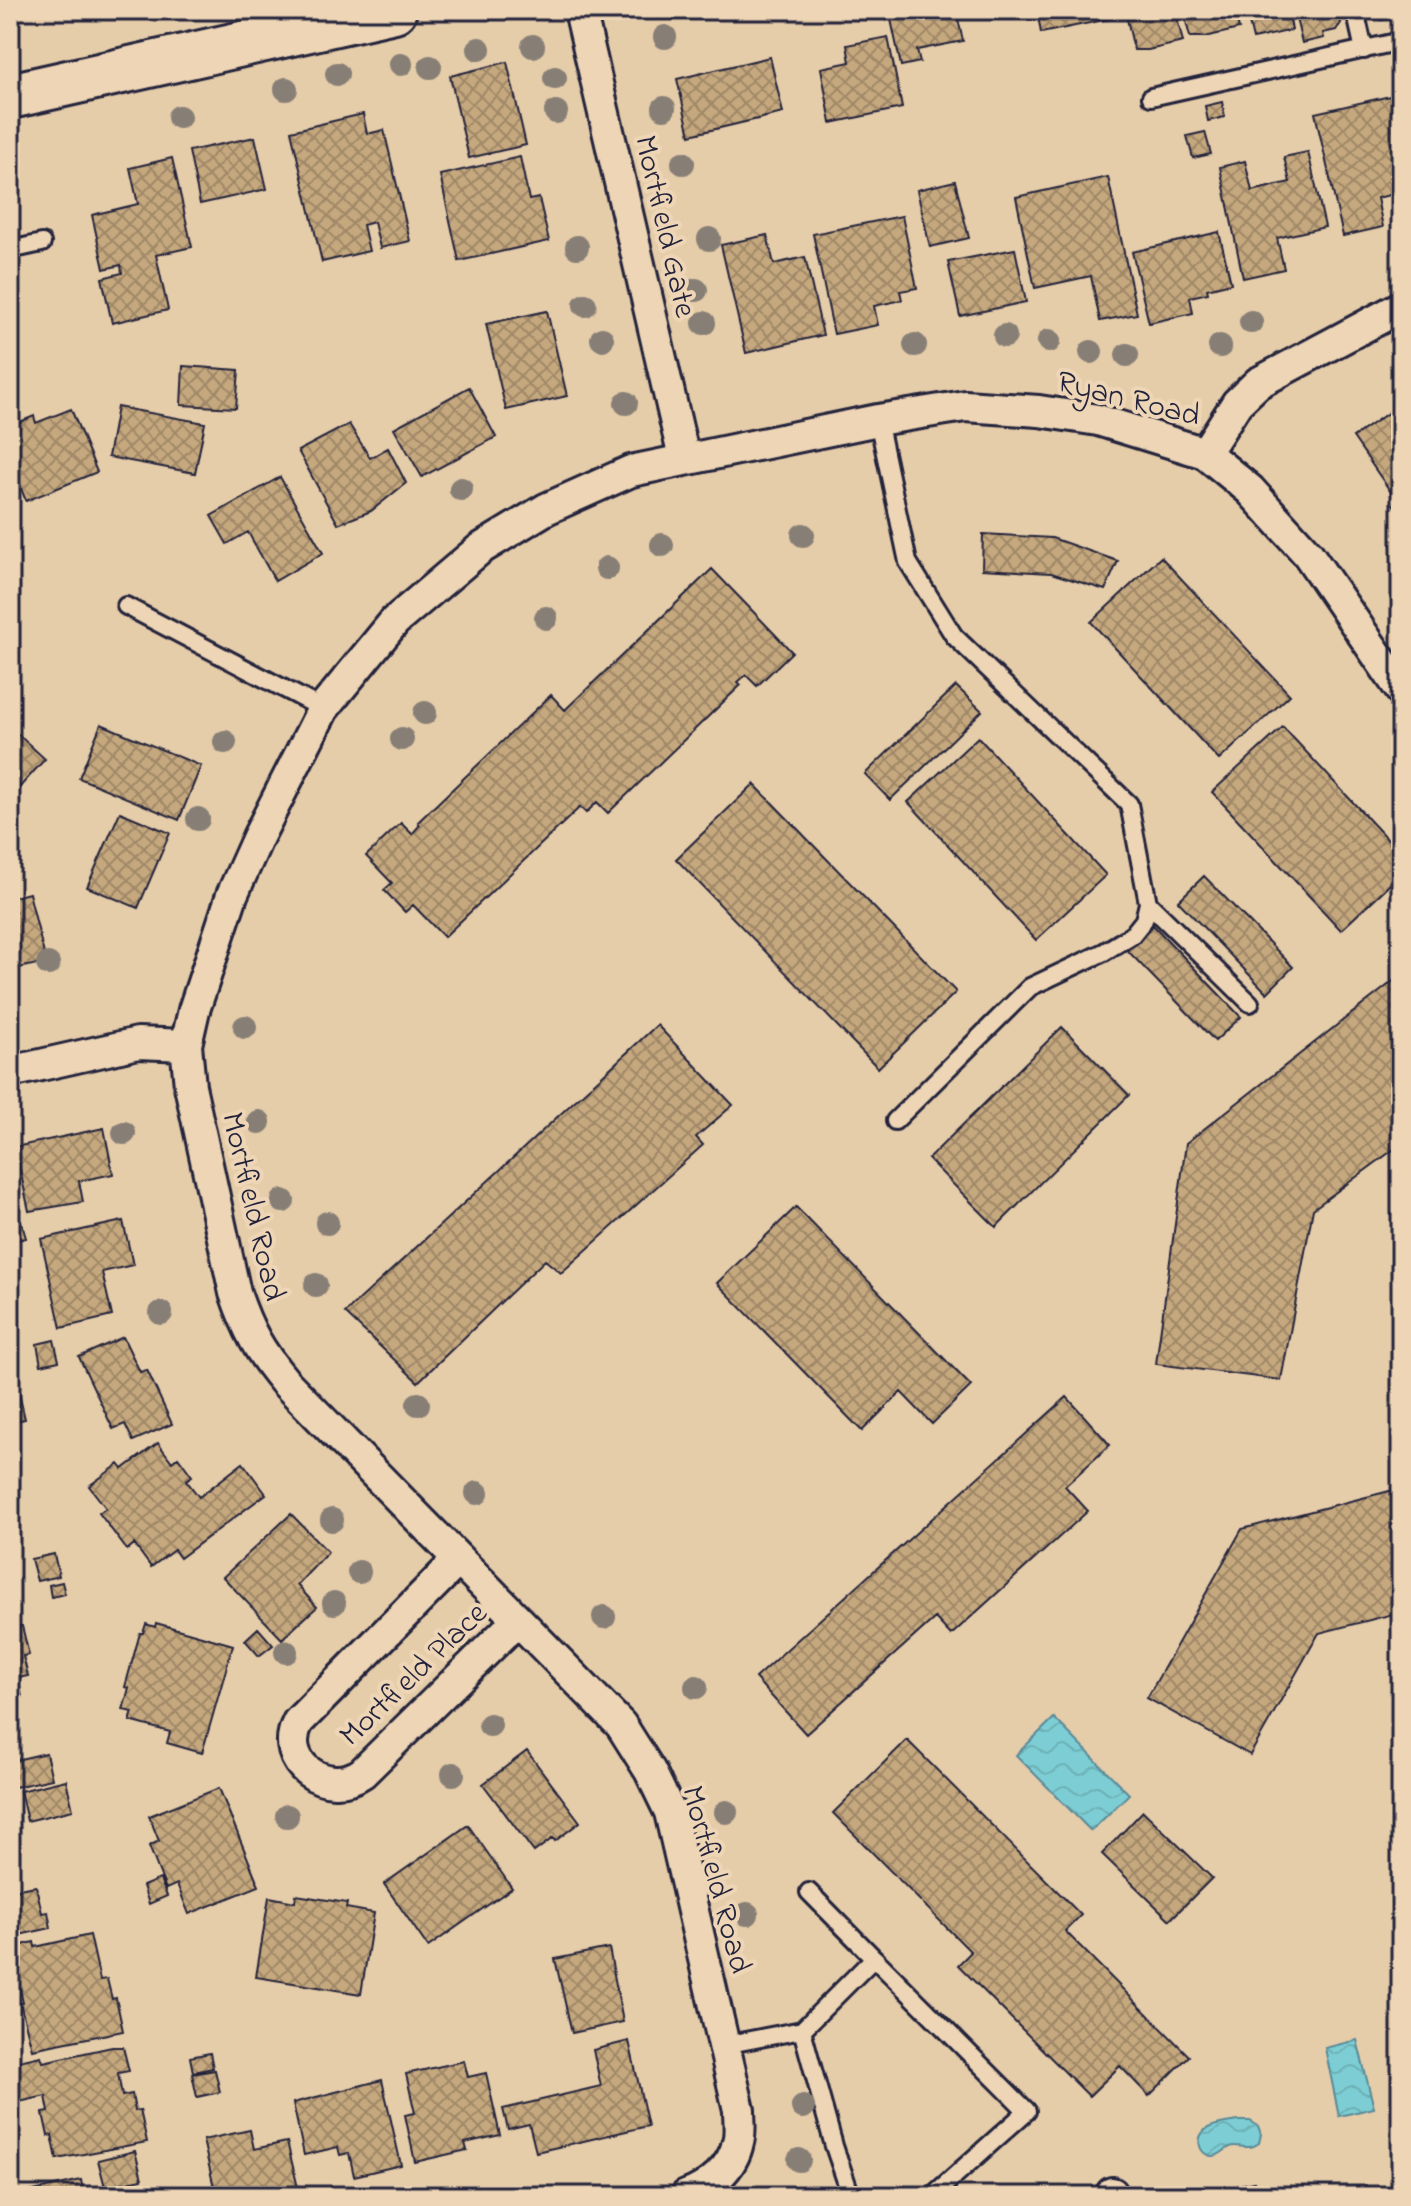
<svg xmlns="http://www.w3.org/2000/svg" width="1411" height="2206" font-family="'Indie Flower',sans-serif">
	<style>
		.water { fill: url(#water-waves); stroke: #598997; stroke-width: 2 }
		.building { fill: url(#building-cross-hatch); stroke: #22223b; stroke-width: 2 }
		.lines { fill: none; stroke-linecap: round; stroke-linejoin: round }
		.lane-casing { stroke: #22223b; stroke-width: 22 }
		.street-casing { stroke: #22223b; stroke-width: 36 }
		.secondary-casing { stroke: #22223b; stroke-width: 50 }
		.lane { stroke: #edd5b5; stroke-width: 16 }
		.street { stroke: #edd5b5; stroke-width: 30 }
		.secondary { stroke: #edd5b5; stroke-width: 44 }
		.tree { fill: #877f76 }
		.labels { text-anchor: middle; stroke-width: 8; stroke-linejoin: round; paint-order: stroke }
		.street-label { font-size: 32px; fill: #22223b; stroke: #edd5b5 }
	</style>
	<defs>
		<pattern id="water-waves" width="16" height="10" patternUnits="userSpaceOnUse" patternTransform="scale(2)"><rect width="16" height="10" fill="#7dced4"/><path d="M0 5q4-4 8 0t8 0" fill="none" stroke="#6cb1b7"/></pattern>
		<pattern id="building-cross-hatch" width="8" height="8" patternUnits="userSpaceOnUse" patternTransform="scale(2)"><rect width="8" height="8" fill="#c5a87d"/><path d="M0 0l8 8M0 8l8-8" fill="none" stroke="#a08868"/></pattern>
	</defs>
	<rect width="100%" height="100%" fill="#e6cdaa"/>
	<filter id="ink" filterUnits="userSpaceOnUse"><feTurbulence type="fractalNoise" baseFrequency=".0125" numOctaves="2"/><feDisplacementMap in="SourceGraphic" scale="16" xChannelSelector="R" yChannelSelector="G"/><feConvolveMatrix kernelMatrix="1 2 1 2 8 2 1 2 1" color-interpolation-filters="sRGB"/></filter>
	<g filter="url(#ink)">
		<path class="water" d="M1054,1718L1129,1794L1091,1831L1016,1755Z
			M1357,2040L1374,2108L1339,2116L1325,2048Z
			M1239,2121H1250L1258,2126L1261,2134L1259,2143C1249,2150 1245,2146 1235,2146C1226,2145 1222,2157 1212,2156C1197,2154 1195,2135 1208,2128C1217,2124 1229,2122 1239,2121Z"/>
		<path class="building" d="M889,10H956L963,41L917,50L920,62L901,66Z
			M1037,10H1112L1114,18L1041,33Z
			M1125,10H1175L1183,42L1148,50H1134Z
			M1183,10H1234L1239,29L1205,37H1190Z
			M1246,10H1288L1292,30L1253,39Z
			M1294,10H1338L1341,23L1336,30L1323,33L1324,38L1302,43Z
			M1372,10H1401V21L1395,22L1394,17L1381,20L1373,15Z
			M888,37L902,108L831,123L821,68L850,62L847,45Z
			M770,57L783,113L690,135L677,79Z
			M507,62L526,145L469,158L450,76Z
			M1399,94L1401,184L1392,186L1394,194L1377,198L1383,227L1343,236L1315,113Z
			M1222,102L1225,117L1208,121L1205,106Z
			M363,114L367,134L384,130L410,241L380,248L374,222L363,225L369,251L322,262L291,131Z
			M1205,132L1211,154L1193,158L1187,136Z
			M255,137L267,189L200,204L189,151Z
			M1308,152L1325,227L1277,238L1284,269L1243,278L1220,167L1245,161L1252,191L1290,182L1284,157Z
			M520,157L529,200L539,198L549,241L459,261L440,175Z
			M172,158L192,247L156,255L168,310L112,323L102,278L122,273L121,265L104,269L92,215L138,204L130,168Z
			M1108,177L1137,314L1100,321L1091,276L1035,288L1016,197Z
			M955,181L969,238L930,247L917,190Z
			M902,216L917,288L900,291L902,300L874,306L878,325L834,334L813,234Z
			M1219,232L1231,283L1207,289L1208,293L1190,297L1193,313L1149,323L1132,252Z
			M767,235L774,264L805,257L823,335L746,353L721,245Z
			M1015,249L1026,302L960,316L948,262Z
			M547,311L567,396L506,410L486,324Z
			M183,366L239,370L236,408L181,405Z
			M469,387L496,437L422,477L394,428Z
			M1398,406L1401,411V516L1393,504L1397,501L1353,437Z
			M117,407L205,423L195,473L108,457Z
			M71,409L97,472L26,501L10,462V426L34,416L36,423Z
			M349,424L370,458L388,448L406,483L371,511L338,524L298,451Z
			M280,477L323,553L275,581L248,532L227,544L211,516Z
			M983,534L1052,538L1118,561L1105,590L1051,573L982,569Z
			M1161,557L1290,695L1219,760L1091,622Z
			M712,569L792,652L757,686L746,675L738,682L741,685L608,813L597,802L586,813L580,807L444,937L413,905L405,912L384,890L392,883L366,856L401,823L412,834L420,825L418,822L551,695L565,710Z
			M956,686L982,711L890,800L865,774Z
			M101,724L201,766L179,820L79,778Z
			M10,727L45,759L10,798Z
			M1283,727L1401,854V874L1341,930L1212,792Z
			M978,737L1106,875L1036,940L908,802Z
			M754,784L956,992L878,1068L676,859Z
			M120,812L170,833L138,908L87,887Z
			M1204,876L1293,967L1267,993L1178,901Z
			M29,893L46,962L10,970V898Z
			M1153,925L1241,1017L1215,1041L1127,950Z
			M1401,975V1144L1313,1209L1281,1380L1156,1364L1186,1143Z
			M657,1025L733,1105L696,1137L703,1145L561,1273L545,1260L418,1382L345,1313Z
			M1062,1027L1129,1095L996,1227L928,1159Z
			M104,1128L113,1174L79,1181L83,1202L29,1211L15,1147Z
			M796,1207L971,1386L932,1424L901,1392L862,1431L717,1283Z
			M21,1221L26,1238L10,1242V1224Z
			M123,1221L133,1265L102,1272L112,1316L61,1328L41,1239Z
			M123,1337L140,1372L147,1370L172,1424L133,1441L125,1424L113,1429L79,1357Z
			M54,1340L59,1361L41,1365L37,1344Z
			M15,1376L25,1419L16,1421L18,1429L10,1431V1377Z
			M1067,1397L1110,1445L1065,1486L1088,1511L951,1635L935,1618L806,1734L755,1678Z
			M158,1443L172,1462L178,1457L192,1476L186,1480L199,1497L243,1463L266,1494L180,1558L174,1550L151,1567L134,1544L127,1550L99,1513L106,1508L89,1486L119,1464L123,1469Z
			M1401,1488V1612L1319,1633L1250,1755L1147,1698L1242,1529Z
			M291,1514L328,1552L297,1585L317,1607L282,1639L223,1577Z
			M54,1554L59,1576L37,1581L31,1559Z
			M62,1582L65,1594L51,1597L49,1585Z
			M10,1602H13L18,1626H22L29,1655L23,1656L28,1676L18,1678L22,1697L10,1700Z
			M156,1623L233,1645L202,1753L167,1743L170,1732L130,1721L133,1712L123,1710L129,1688L125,1687L140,1633H143L146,1624L155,1627Z
			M258,1628L273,1645L259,1656L245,1640Z
			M10,1735L16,1760L46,1753L52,1779L10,1788Z
			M907,1740L1081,1915L1065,1931L1189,2056L1149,2096L1120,2066L1089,2096L958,1965L971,1952L833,1813Z
			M527,1751L580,1822L555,1841L553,1838L534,1852L483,1784Z
			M66,1780L73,1810L27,1821L20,1791Z
			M219,1788L259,1886L189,1914L177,1884L166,1889L149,1846L159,1841L149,1816Z
			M1143,1811L1212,1878L1170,1920L1102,1854Z
			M468,1825L512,1888L428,1947L384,1884Z
			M10,1876L13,1890L36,1886L42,1913L48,1912L51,1928L10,1937Z
			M160,1879L167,1896L149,1904L143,1886Z
			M296,1895L347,1903L346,1908L374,1913L361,1994L256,1977L269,1897L295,1902Z
			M90,1935L100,1980L107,1979L112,1999L116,1998L123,2031L32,2049L20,2003H23L19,1985L10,1987V1948L34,1942L35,1947Z
			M609,1948L623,2022L572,2033L555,1959Z
			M629,2041L648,2126L536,2152L529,2124L508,2129L503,2109L601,2086L593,2050Z
			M112,2047H123L129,2071L118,2073L122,2096L132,2094L135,2111L140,2110L147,2142L57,2159L52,2135L48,2136L43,2113L49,2112L46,2096L10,2104V2063L41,2056L43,2062Z
			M210,2053L213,2068L193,2072L190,2057Z
			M464,2061L468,2077L486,2073L500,2135L465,2143L467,2150L415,2162L405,2115L415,2113L406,2074Z
			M215,2070L220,2092L197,2097L192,2074Z
			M382,2080L401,2165L354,2176L349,2153L340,2155L338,2147L304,2155L293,2103Z
			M250,2130L254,2149L287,2142L299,2192L282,2196H216L203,2140Z
			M135,2151L142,2179L105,2187L98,2160Z
			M81,2180L84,2196H30L29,2192Z
			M1254,2182L1257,2196H1188Z"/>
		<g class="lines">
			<g class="lane-casing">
				<path id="lane" d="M1355,10L1364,50
					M1151,97L1401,41
					M10,250L42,243
					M878,420L908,562L954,636L1129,804L1148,903L1250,1003
					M126,606L323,709
					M895,1121L1030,987L1104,952L1132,935L1144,920L1148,903
					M809,1892L874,1958
					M802,2030L834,2146L851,2196
					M724,2045L802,2030L874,1958L1027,2111L932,2196"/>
			</g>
			<g class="street-casing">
				<path id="street" d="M580,10L684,458
					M1205,453L1237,403L1258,383L1401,307
					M10,1072L138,1043L186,1045
					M458,1560L298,1722C277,1763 327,1797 362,1773L518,1620
					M1112,2193L1113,2196
					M686,2196C709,2188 733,2168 738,2142C741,2133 739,2120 739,2110L670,1812L650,1771L621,1725L285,1382C259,1351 248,1331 235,1293L190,1086L186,1045L194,1010L232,895L258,837L323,709L395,621L480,549L546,509L631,471L878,420L965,406L1039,411L1098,420L1205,453L1250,490L1308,554L1401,690"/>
			</g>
			<g class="secondary-casing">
				<path id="secondary" d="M10,96L394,10"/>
			</g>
			<use href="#lane" class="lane"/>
			<use href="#street" class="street"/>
			<use href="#secondary" class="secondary"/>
		</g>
		<g class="tree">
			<circle cx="665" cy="37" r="12"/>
			<circle cx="533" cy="46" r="12"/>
			<circle cx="479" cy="49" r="12"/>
			<circle cx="401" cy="64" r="12"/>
			<circle cx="430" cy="67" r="12"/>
			<circle cx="337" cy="74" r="12"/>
			<circle cx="555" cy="78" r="12"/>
			<circle cx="286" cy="89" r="12"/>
			<circle cx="664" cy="108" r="12"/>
			<circle cx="556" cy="112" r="12"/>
			<circle cx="179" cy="117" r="12"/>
			<circle cx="683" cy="163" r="12"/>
			<circle cx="709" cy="239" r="12"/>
			<circle cx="577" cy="247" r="12"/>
			<circle cx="696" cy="290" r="12"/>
			<circle cx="585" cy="305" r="12"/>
			<circle cx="1251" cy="322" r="12"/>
			<circle cx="704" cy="323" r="12"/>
			<circle cx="1005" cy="336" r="12"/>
			<circle cx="602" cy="339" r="12"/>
			<circle cx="1049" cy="341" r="12"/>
			<circle cx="915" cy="345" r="12"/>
			<circle cx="1220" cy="346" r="12"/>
			<circle cx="1091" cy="352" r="12"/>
			<circle cx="1127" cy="355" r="12"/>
			<circle cx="626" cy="403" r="12"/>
			<circle cx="461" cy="489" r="12"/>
			<circle cx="803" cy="535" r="12"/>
			<circle cx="662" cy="545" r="12"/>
			<circle cx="607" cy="568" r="12"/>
			<circle cx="546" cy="618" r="12"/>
			<circle cx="425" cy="713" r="12"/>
			<circle cx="402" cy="739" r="12"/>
			<circle cx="225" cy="742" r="12"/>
			<circle cx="198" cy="819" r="12"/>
			<circle cx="48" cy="964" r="12"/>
			<circle cx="245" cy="1027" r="12"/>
			<circle cx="259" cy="1122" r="12"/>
			<circle cx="124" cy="1133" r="12"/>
			<circle cx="283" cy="1201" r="12"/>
			<circle cx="327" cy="1223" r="12"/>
			<circle cx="316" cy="1285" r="12"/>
			<circle cx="161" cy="1313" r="12"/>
			<circle cx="418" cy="1404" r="12"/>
			<circle cx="477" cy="1493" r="12"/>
			<circle cx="332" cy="1520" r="12"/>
			<circle cx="359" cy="1572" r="12"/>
			<circle cx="334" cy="1603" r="12"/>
			<circle cx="604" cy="1617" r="12"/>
			<circle cx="286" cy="1652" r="12"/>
			<circle cx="696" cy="1687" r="12"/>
			<circle cx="490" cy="1725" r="12"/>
			<circle cx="453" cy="1774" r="12"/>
			<circle cx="726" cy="1812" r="12"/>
			<circle cx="287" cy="1816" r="12"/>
			<circle cx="747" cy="1914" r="12"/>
			<circle cx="803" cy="2107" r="12"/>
			<circle cx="799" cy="2160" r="12"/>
		</g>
	</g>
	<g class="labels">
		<g class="street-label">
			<text transform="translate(667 226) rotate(77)" y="11">Mortfield Gate</text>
			<text transform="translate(1129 397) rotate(14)" y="11">Ryan Road</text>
			<text transform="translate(255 1206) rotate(77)" y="11">Mortfield Road</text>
			<text transform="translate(412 1673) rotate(-44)" y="11">Mortfield Place</text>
			<text transform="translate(718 1879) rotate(75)" y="11">Mortfield Road</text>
		</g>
	</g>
	<rect width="1411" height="2206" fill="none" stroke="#edd5b5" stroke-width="40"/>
	<rect x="20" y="20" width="1371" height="2166" fill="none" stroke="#22223b" stroke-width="3" filter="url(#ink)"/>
</svg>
